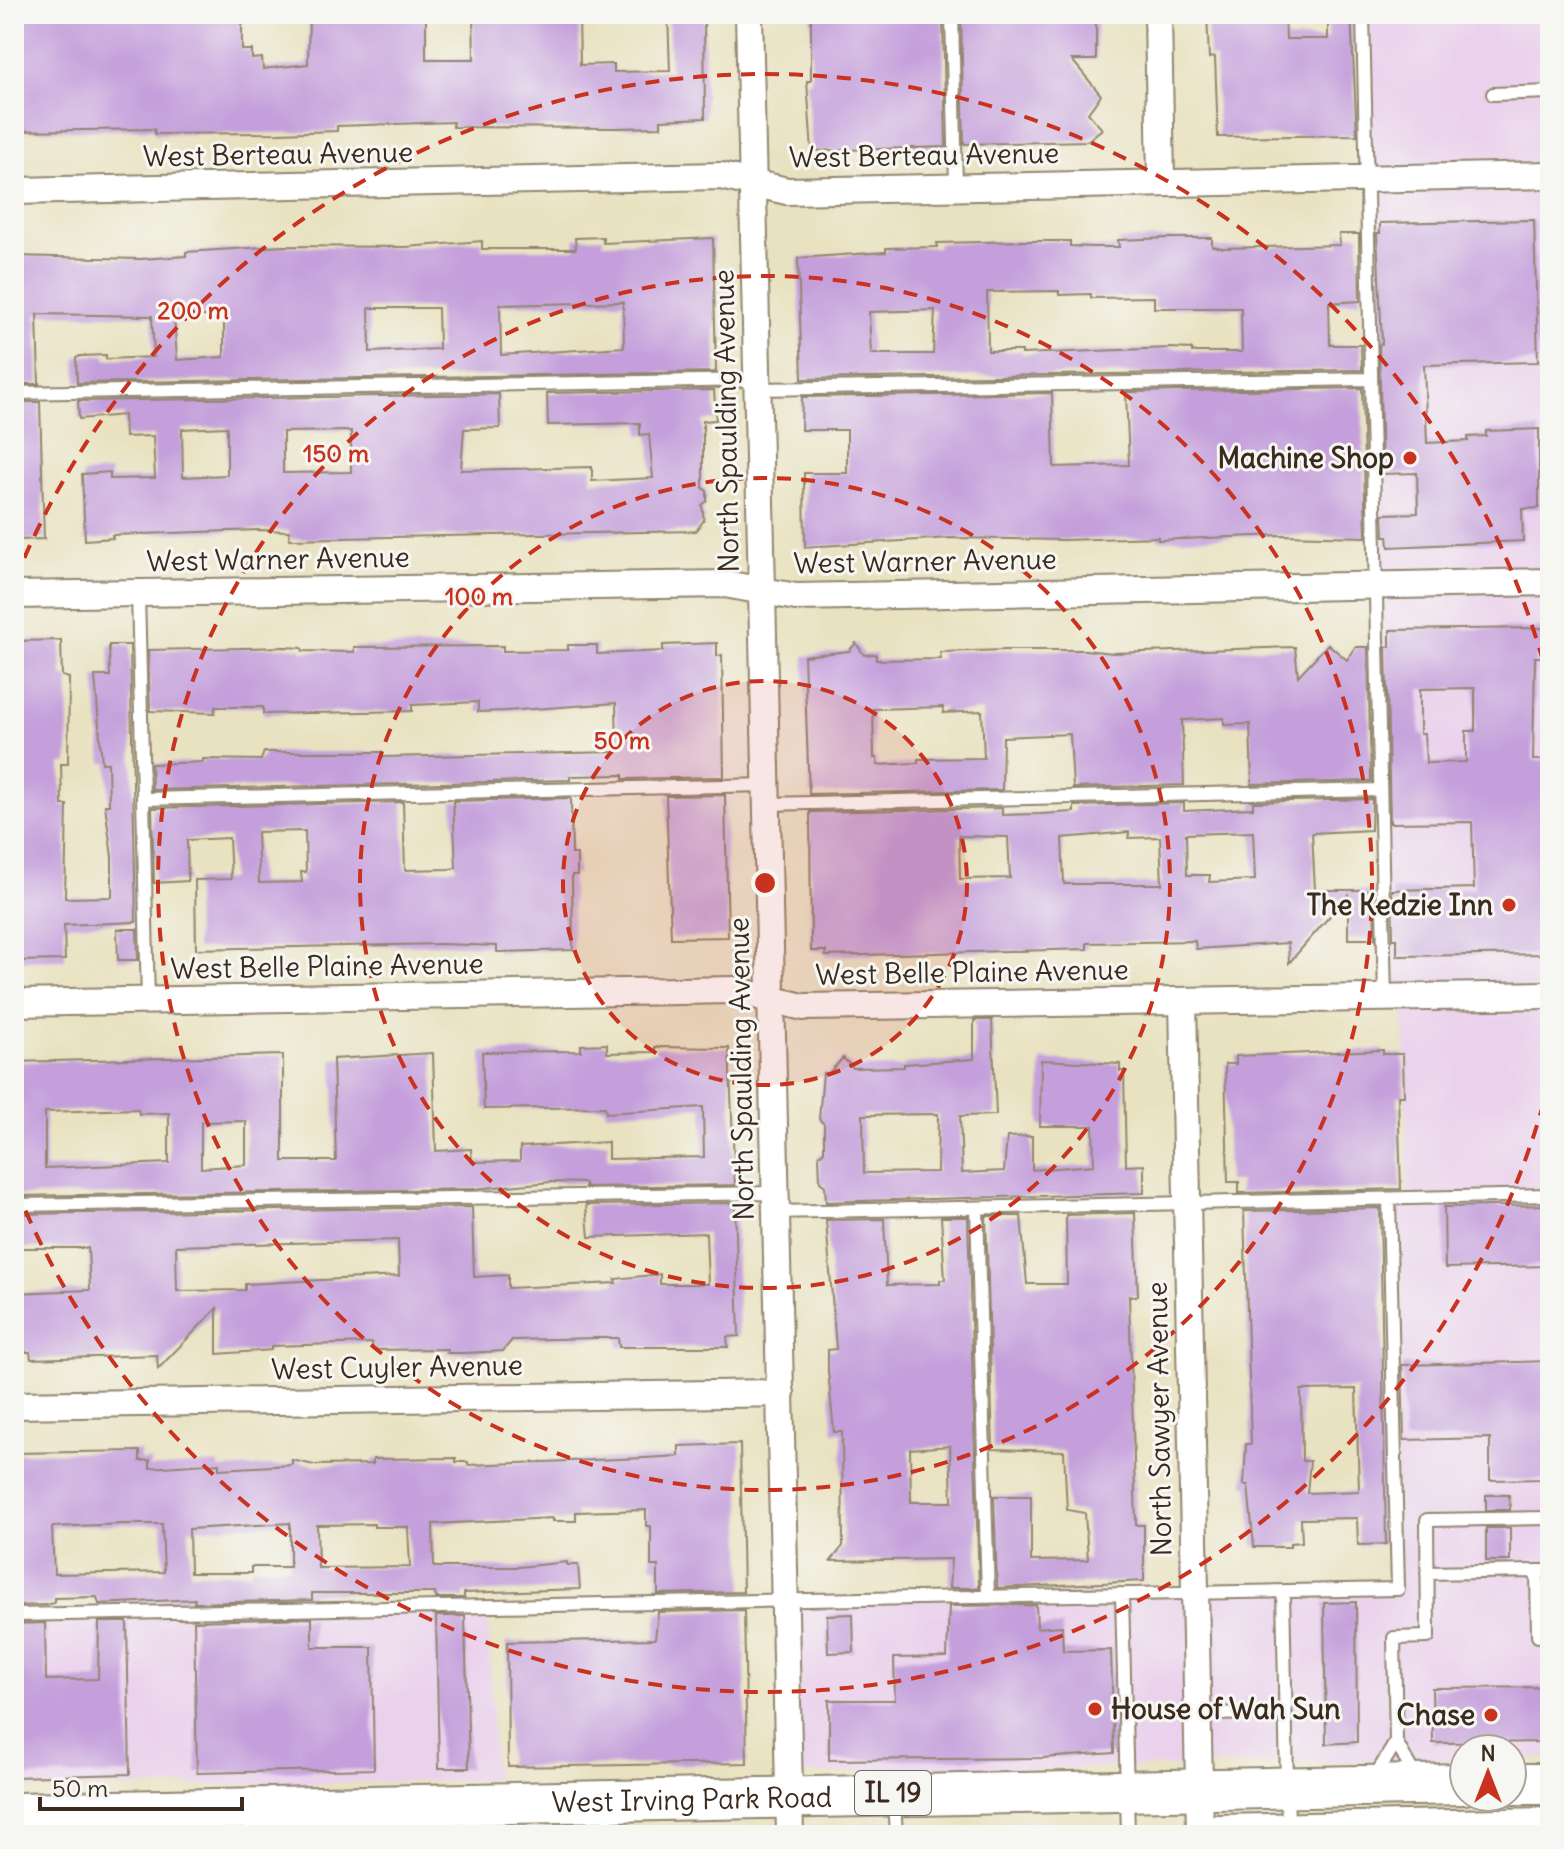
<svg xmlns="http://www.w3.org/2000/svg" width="1564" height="1849" font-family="Delius,sans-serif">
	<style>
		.built { fill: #ead1ec }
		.building { fill: #c49fdb; fill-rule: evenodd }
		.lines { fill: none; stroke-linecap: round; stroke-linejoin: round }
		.lane-casing { stroke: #928670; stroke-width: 16 }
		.street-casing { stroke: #928670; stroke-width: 30 }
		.primary-casing { stroke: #928670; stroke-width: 44 }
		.lane { stroke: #fff; stroke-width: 12 }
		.street { stroke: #fff; stroke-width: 26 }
		.primary { stroke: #fff; stroke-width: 40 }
		.ring { fill: none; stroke: #c8321e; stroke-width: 4; stroke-dasharray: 14 10 }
		.poi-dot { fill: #c8321e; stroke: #f6f6f2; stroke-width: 3 }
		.labels { text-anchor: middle; stroke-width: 6; stroke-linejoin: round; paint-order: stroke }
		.shield { fill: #f6f6f2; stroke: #73675e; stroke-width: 2 }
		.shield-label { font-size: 26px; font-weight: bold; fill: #3b2a1e }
		.street-label { font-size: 28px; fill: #3b2a1e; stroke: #f6f6f2 }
		.poi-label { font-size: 28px; font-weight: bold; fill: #3b2a1e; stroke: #f6f6f2; text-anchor: end }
		.centre { fill: #c8321e; stroke: #f6f6f2; stroke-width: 4 }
		.ring-label { font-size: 24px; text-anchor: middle; font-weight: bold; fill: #c8321e; stroke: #f6f6f2; stroke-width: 6; stroke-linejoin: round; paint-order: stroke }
	</style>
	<rect width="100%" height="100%" fill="#f6f6f2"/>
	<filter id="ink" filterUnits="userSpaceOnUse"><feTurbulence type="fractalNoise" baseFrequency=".0125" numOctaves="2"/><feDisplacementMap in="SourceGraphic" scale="16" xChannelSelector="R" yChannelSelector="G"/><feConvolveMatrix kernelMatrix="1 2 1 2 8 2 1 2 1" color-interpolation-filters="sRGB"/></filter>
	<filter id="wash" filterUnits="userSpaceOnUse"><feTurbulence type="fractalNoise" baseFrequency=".006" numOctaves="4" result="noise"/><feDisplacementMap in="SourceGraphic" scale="32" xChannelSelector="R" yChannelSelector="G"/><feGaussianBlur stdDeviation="1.8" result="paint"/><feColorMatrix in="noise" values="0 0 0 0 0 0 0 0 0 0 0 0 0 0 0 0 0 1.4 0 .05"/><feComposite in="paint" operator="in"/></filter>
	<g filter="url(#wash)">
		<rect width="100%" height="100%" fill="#e9e2c1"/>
		<path class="built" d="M1366,14H1539L1550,454V1758L1512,1759V1749H1464V1760L793,1774L788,1601L1397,1585L1394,1202L1408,1201L1404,996L1389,995Z
			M488,1609L495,1780L14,1789V1618Z"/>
		<g id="blocks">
			<path class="building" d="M14,14H242V50H252V59L262,58L263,69L308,64L309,14H426V59H474L473,14H579L580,65L614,64V72L670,71L668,14H704L705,118L661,120V127L615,128L453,127V122L337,126V131L278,133L155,134L154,129L14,131Z
				M811,14L943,17L946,147L812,151L807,81H811Z
				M1017,14H1096V60H1072L1101,95L1088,113L1102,129L1087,141L964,144L961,17Z
				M1207,14H1285L1286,39H1328V14H1351L1357,135L1218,137L1215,57L1209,58Z
				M1534,220L1538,362L1424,365L1427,443L1468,441V437L1486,436V431L1539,429V508L1522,509L1523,541L1389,547L1388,536H1384L1383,514L1418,513L1417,473L1382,474L1379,345L1382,344L1377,233H1380V223Z
				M1339,234H1359L1360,301L1329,303L1330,345H1361L1362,370L802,379L798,258L886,252V248L938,247L937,243L1025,241H1070V246L1093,247H1119L1118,240L1168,238H1212V246L1223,248L1340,245ZM1059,291V295L1091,294V298L1154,297V308H1241L1242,352H1192V349L1170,348L1022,354V351H988L987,292ZM935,310L933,354H871L869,312Z
				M603,237V243L713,238L716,372L77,383L76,358L80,356L106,355V359L154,357L152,316L37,314L39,384H18L14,256L140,259L186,256V252L283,246L406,247L482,241V249H576L575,238ZM623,302L624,347L501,355L500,305ZM369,308H438L439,349L370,352ZM174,316H224V357L177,360Z
				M1362,388L1366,537L1280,535L1158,540V537L1064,540L950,538L805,547L804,473H847V430H801L802,397L1052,393L1054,467L1129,465L1126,392Z
				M714,390L716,420L703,421V488L707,491V501L702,505L704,520L696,531L289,539V531L260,530L112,535L113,538L85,540L82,474L110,472V479L155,478L153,436L125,437L124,415L79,419L78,401L499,394L500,428L464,429L461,470L592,467V481L653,478L649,434L640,435V423L548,425L547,393ZM227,427V475L183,477L182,429ZM351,431V472L283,473V432Z
				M19,402H40L44,539L18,540L14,410H20Z
				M1544,628V657H1535L1533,760H1546L1550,954L1397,956V939H1393L1392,890L1474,888L1472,822L1390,823L1386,647H1390V630ZM1475,688V731H1466V762L1426,763L1424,734H1420V689Z
				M61,640L62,676L69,678L68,764H61L62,805H67L65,898L112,897V857L105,805H109L108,763H102L95,676H110L109,645H130L136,922L64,925L65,960L14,961V641Z
				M717,643V656L722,655L724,777L623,779V775L570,776V780L152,790L151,764L203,762V759L261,760L264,752H383V757L617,752L616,703L505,711L478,712V702L412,705V711L263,714V707H215V713L150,711L148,650L285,647L302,648L303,651L354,652V647L503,646V651L568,650V645H597V654L663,651V645Z
				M856,643L864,655L876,654V660L941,659L940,652L1006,650H1085L1113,653L1295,647L1298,676L1328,644L1347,660L1356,647H1368L1371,781L1252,784L1250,724L1224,725V718L1182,720L1184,785L1073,788L1070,734L1003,737L1002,790L809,794L804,656L849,651ZM943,707V713L982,711L984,758L918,759V763L877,765V758H874L873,709Z
				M725,795L728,937L671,938L666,796Z
				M571,798L572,854H577V875H572L573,950L497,952V946L442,944L196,949L195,880L231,879L229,838L187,840L188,881L154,883L152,808L403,802L405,870L449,869L456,868L453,801ZM305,831L306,872H301L302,882L259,883L257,832Z
				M1372,799L1371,830L1312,833L1315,890H1374L1375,939H1348V895L1289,963L1288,943L1196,949L1195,941L1087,943V949L825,956L826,951H811L810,812L1002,808V815L1041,814L1074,812V806L1184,803V811L1253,808V802ZM1129,832V838L1160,837L1162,884H1064L1062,838ZM1253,832L1255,880L1209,882L1210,875H1187L1186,834ZM959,836L1008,837L1010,878L960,879Z
				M117,929H137L138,960H118Z
				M974,1020H992L996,1115L960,1116L962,1173L1004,1171L1007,1137L1032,1136V1170L1094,1165L1093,1126H1040L1041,1060L1120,1064V1071H1124L1126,1166L1144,1165V1193L826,1202L825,1186L820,1182L819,1155L824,1151V1124L819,1119L823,1073H829L843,1058L853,1068L904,1067V1064L974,1059ZM938,1114L937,1172L864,1173L863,1115Z
				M607,1044V1053L655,1052V1047L729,1048L735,1185L585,1187V1183L551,1182L473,1189L14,1196V1062L283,1055V1161H336L333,1059L433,1053L436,1151L471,1149L472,1162L520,1161V1147L608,1142V1159L704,1157L703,1107L606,1113L605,1107L484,1109L482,1052L581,1051V1045ZM138,1109L139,1114L169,1113V1163L45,1168V1112ZM246,1121V1165L201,1168V1122Z
				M1383,1050V1054H1403L1404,1096H1398L1401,1189L1239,1193V1182H1228L1225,1064H1236V1056Z
				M735,1203L739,1336L727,1337L728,1347H619L618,1338H598L512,1340L503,1351L465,1353H447V1349L373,1350L372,1343L271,1346V1350L217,1354V1308L158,1369L157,1355L31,1359L30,1352H14V1293L90,1290L88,1248H14V1214L472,1207L474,1277L508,1275V1288L616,1283L615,1279L660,1274V1284H708L706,1233L589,1237L586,1205ZM398,1240L399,1276L245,1284V1290L177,1291L176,1246Z
				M1550,1205V1266L1445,1268L1444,1207Z
				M1380,1208L1386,1544L1358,1545L1357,1518L1301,1519L1302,1542L1290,1543V1547H1254L1248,1485H1244L1246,1444H1251L1244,1211ZM1356,1389L1359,1491L1307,1493L1310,1461H1302L1301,1390Z
				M1135,1213L1138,1296H1129L1136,1525H1144V1581L997,1588L994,1496H1031V1561L1088,1560L1085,1513L1067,1510L1064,1451L993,1449L986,1216H1021L1027,1284H1067L1066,1215Z
				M941,1217H968L979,1588H949L951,1559L831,1561L843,1546L842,1432H834L828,1371V1350L836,1349L826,1220L884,1219L887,1285L940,1284V1280H945ZM950,1446L952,1502H911L910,1449Z
				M1550,1361V1479L1490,1480V1438L1404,1440L1402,1365Z
				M740,1444L743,1592L658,1594V1566H651V1526H646V1510L576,1512V1521H553V1518L433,1524L434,1567H519L567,1562V1565H578L580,1589L464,1593V1598H436L435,1593H312V1600L194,1603L195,1599L99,1604L97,1597L54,1598V1603L45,1605L14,1606V1453L140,1451V1461L150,1460V1468L219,1463V1469L292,1465V1460L314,1465L373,1464V1459L456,1458V1462H468V1465L645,1458L679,1456V1446ZM290,1523V1567H251V1573H190L189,1529ZM124,1524H162L164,1572L54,1574L52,1527ZM374,1524V1527H408L410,1567L318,1568L317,1525Z
				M1486,1495H1509L1510,1510H1486Z
				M1486,1528H1510V1561H1486Z
				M1356,1602L1357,1742L1326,1744L1324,1603Z
				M1036,1605L1037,1628L1062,1626L1063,1651L1111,1650L1114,1753L1042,1758L829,1760V1700H895L894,1658L947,1657L949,1606Z
				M744,1610L747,1763L508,1767L507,1642L655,1639L658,1612Z
				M853,1614L854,1652L828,1653L827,1615Z
				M436,1616H465L469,1768H439Z
				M312,1618V1647H372L374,1769L197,1773L194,1621Z
				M99,1622H127L130,1774L14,1777V1624L45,1623L46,1680L98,1679Z
				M1550,1687V1742L1433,1743L1432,1688Z"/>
		</g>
	</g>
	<g filter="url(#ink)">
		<use href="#blocks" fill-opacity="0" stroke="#928670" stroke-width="2"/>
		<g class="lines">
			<g class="lane-casing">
				<path id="lane" d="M952,14L956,186
					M1363,14L1385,998
					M1493,94L1550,92
					M758,389L1370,379
					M14,393L757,380
					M138,593L148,1001
					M143,799L767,785
					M767,804L1380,790
					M14,1205L776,1193
					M977,1208L988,1597
					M776,1212L1550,1195
					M1427,1573L1537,1571
					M1283,1592L1288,1828
					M1122,1595L1128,1835
					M14,1615L1398,1589L1389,1199
					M1538,1636L1537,1571H1550
					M1197,1714L1285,1713
					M1396,1742L1394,1638L1428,1637L1427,1520L1550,1518
					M1373,1780L1396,1742L1416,1778
					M894,1800L896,1835"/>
			</g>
			<g class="street-casing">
				<path id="street" d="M749,14L790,1835
					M1158,14L1161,181
					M14,191L721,176L787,191L1550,175
					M14,595L725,584L796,597L1550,582
					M1183,1001L1200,1835
					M14,1003L734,990L803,1007L1550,995
					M14,1405L781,1393
					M383,1804V1835"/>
			</g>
			<g class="primary-casing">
				<g id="primary">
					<path d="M1512,1784H1550"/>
					<path id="s1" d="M14,1813L1464,1784"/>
					<path d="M1217,1835L1550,1828"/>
				</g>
			</g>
			<use href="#lane" class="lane"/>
			<use href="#street" class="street"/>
			<use href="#primary" class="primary"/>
		</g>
	</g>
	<circle cx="765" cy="883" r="202" fill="#c8321e" fill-opacity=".12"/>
	<g class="ring">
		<circle cx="765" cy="883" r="202"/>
		<circle cx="765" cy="883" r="405"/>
		<circle cx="765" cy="883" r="607"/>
		<path d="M1550 1079A809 809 0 0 1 15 1186M15 580A809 809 0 0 1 1550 687"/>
	</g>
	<g class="poi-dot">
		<circle cx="1410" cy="458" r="8"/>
		<circle cx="1509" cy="905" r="8"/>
		<circle cx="1095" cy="1709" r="8"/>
		<circle cx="1491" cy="1715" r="8"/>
	</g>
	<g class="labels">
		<rect class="shield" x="855" y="1771" width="76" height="44" rx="6"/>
		<g class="shield-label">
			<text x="893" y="1802">IL 19</text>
		</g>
		<g class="street-label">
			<text transform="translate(278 154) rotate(-1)" y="10">West Berteau Avenue</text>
			<text transform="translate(924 155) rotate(-1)" y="10">West Berteau Avenue</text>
			<text transform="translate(726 421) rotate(-91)" y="10">North Spaulding Avenue</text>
			<text transform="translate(278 559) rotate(-1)" y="10">West Warner Avenue</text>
			<text transform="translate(925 561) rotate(-1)" y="10">West Warner Avenue</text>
			<text transform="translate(327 966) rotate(-1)" y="10">West Belle Plaine Avenue</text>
			<text transform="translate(972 972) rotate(-1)" y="10">West Belle Plaine Avenue</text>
			<text transform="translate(741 1069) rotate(-91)" y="10">North Spaulding Avenue</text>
			<text transform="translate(397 1367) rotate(-1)" y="10">West Cuyler Avenue</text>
			<text transform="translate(1159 1419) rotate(-91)" y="10">North Sawyer Avenue</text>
			<text dy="10" stroke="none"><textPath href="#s1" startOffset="678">West Irving Park Road</textPath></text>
		</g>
		<g class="poi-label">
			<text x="1394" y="468">Machine Shop</text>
			<text x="1493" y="915">The Kedzie Inn</text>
			<text x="1111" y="1719" text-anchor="start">House of Wah Sun</text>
			<text x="1475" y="1725">Chase</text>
		</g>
	</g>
	<circle cx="765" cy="883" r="12" class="centre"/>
	<g class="ring-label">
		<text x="193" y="319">200 m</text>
		<text x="336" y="462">150 m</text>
		<text x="479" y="605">100 m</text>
		<text x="622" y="749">50 m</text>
	</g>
	<rect width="1564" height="1849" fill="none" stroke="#f6f6f2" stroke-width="48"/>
	<g transform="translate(1488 1773)"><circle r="38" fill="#f6f6f2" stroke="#aba49d" stroke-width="2"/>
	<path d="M0-6L14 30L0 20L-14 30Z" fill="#c8321e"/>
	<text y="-12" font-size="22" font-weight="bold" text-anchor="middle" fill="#3b2a1e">N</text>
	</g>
	<path d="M40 1797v12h202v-12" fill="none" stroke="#3b2a1e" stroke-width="4"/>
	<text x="52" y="1797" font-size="24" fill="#3b2a1e" stroke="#f6f6f2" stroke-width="6" paint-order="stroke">50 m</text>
</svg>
